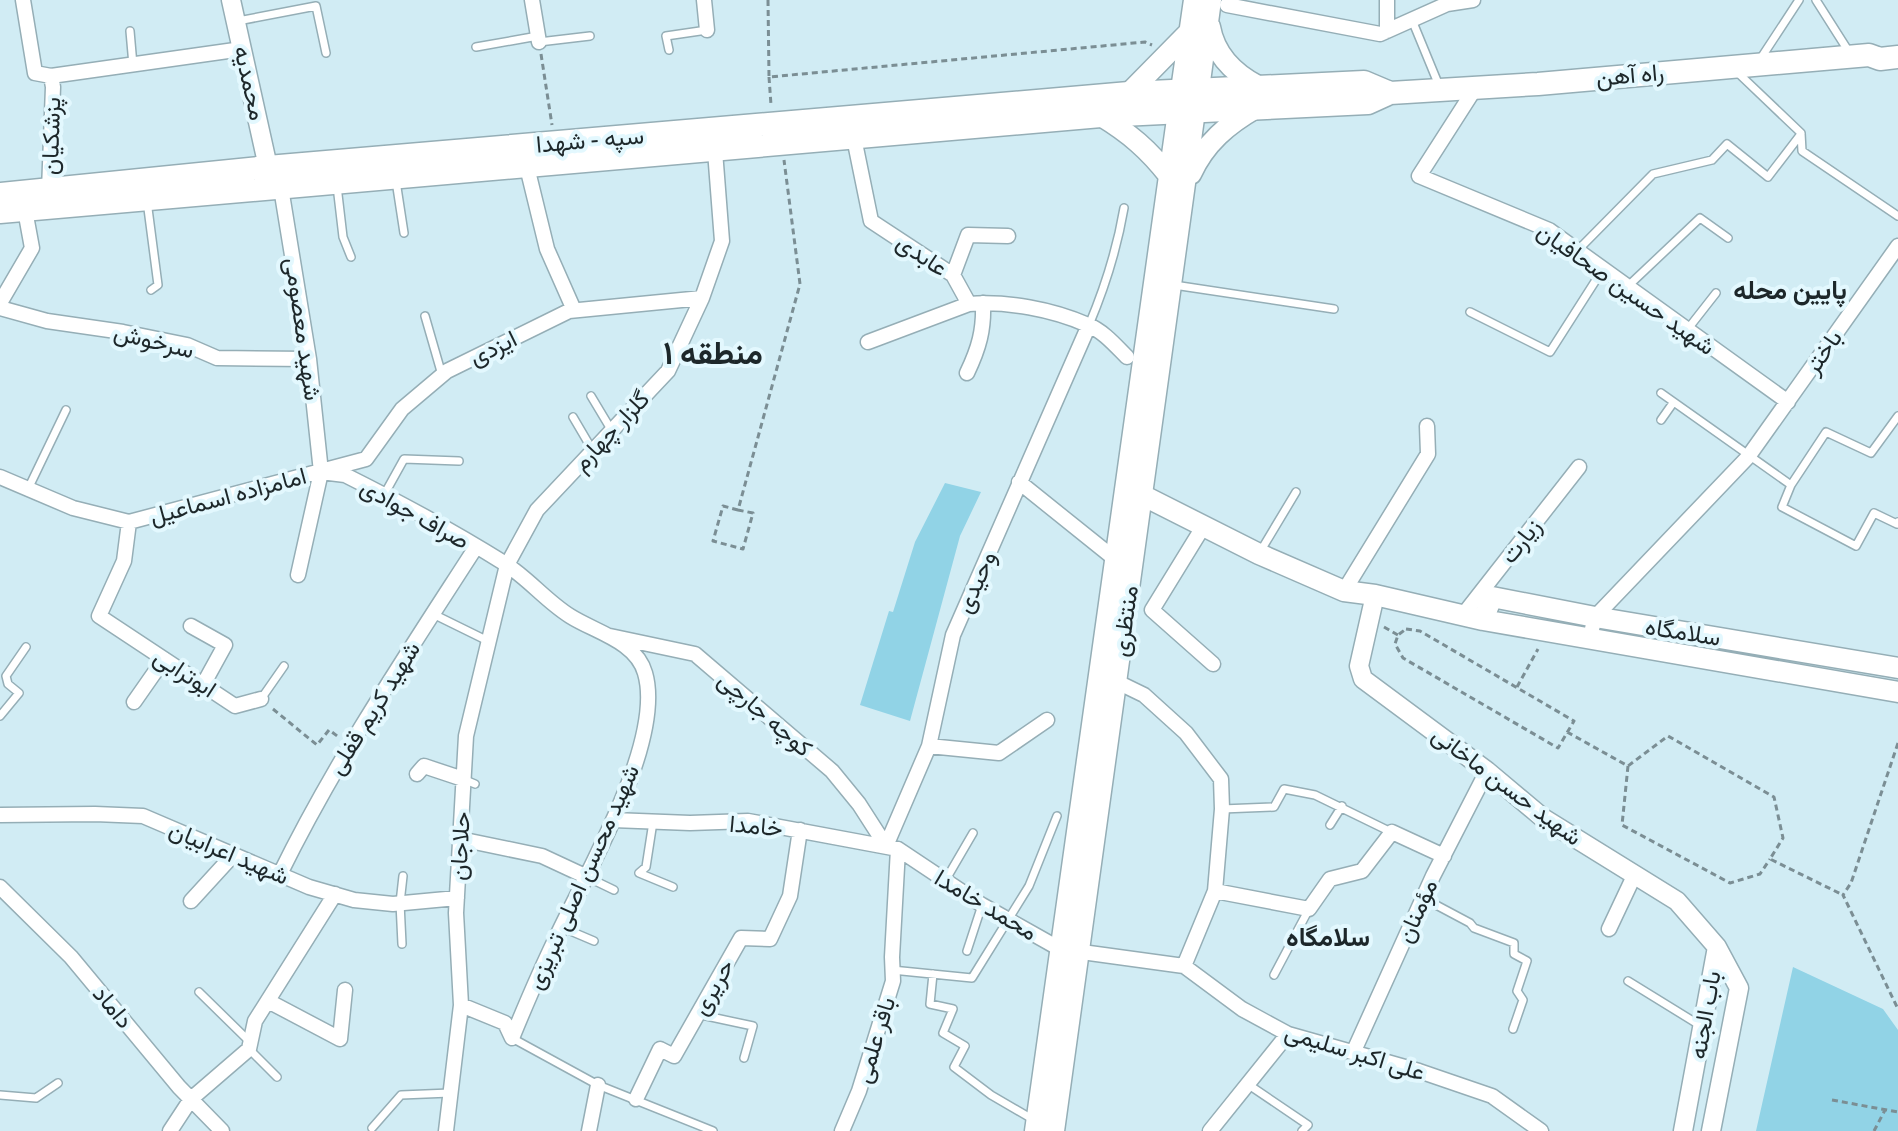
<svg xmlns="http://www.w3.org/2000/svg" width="1898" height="1131" font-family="Signika,Vazirmatn,sans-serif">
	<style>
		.green { fill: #91d3e6 }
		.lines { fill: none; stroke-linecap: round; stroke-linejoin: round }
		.service-casing { stroke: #95aeb6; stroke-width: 10 }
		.minor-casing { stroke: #95aeb6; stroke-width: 17 }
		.tertiary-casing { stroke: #95aeb6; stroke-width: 21 }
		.secondary-casing { stroke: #95aeb6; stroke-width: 23 }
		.primary-casing { stroke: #95aeb6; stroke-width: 25 }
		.path { stroke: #7b8e94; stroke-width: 3; stroke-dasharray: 6 4; stroke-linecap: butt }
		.service { stroke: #fff; stroke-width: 7 }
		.minor { stroke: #fff; stroke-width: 14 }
		.tertiary { stroke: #fff; stroke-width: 18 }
		.secondary { stroke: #fff; stroke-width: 20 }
		.primary { stroke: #fff; stroke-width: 22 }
		.labels { text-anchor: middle; stroke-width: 8; stroke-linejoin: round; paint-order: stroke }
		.street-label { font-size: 24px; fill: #1d272a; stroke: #e3f8fe }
		.neighbourhood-label { font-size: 26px; font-weight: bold; fill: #1d272a; stroke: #e3f8fe }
		.district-label { font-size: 32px; font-weight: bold; fill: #1d272a; stroke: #e3f8fe }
	</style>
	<rect width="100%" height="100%" fill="#d1ecf4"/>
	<path class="green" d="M945,483L981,492L960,536L910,721L860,705L889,611L893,612L915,542Z
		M1793,967L1883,1009L1898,1030V1131H1756Z"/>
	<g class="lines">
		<g class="service-casing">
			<path id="service" d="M1816,0L1849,52
				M1412,20L1440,88
				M238,21L316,6L326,53
				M130,31L133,65
				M539,42L590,36
				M476,47L538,36
				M669,50L666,36L707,30
				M1761,58L1799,0
				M1737,72L1801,133L1802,151L1898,216
				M396,181L404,233
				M337,186L343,237L351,257
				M147,201L158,285L151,290
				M1577,251L1653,174L1712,160L1727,144L1768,177L1801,134
				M1174,285L1334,309
				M1627,287L1700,218L1728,238
				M1470,312L1550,352L1603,269
				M425,316L442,375
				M1089,325C1105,287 1117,249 1124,208
				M1687,330L1716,293
				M1661,393L1791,485L1826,432L1871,453L1898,416
				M591,396L612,431
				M573,417L593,451
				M1661,420L1673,403
				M1791,485L1782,507L1856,546L1874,513L1897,524L1898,522
				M28,489L66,410
				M384,495L404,459L459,461
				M1260,552L1296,492
				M433,614L488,641
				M261,699L284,666
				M0,716L19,693L8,684L6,676L26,647
				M463,779L475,784
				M1222,809L1274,807L1284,789L1315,795L1391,832
				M653,822L646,867L639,873L673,887
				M1330,825L1342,806
				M587,877L614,890
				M945,881L973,833
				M1423,898L1470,923L1474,928L1514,943V954L1527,961L1517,991L1523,1000L1513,1029
				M561,927L594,941
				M402,944L400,903L403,876
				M967,951L982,905
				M892,970L972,978L1029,886L1057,816
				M933,974L930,1004L953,1009L943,1033L965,1046L954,1067L991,1095L1034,1120
				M1274,975L1309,909
				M1628,981L1701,1026
				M199,992L249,1041
				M697,1014L753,1026L744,1058
				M512,1038L598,1085L713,1131
				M249,1049L277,1077
				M1249,1085L1308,1125L1302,1131
				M0,1095L36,1098L58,1083
				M372,1128L401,1095L450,1093"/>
		</g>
		<g class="minor-casing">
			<path id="minor" d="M23,0L35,73L51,76L53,87L49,190
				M532,0L539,42
				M704,0L707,30
				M1387,0V31
				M1227,5L1380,34L1447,4L1473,0
				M51,76L242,49
				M1476,87L1419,176L1549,230L1788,402
				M854,138L871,221L953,275L969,304C1007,301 1052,309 1088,325C1103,331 1115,345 1127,357
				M527,167L547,249L574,310
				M281,188L309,359L321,472L298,575
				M953,275L968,235L1008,236
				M0,303L32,248L25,210
				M0,308L47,321L123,332L187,345L217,358L309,359
				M868,342L969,304
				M967,373C979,348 984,330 983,303
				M321,472L345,475C399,502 453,531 504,563C528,578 546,601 570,616C595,632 636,641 645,673C665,741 585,875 556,938C540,971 526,1004 512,1038
				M0,477L73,508L129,522L366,459L402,409L447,371L569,311L702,298
				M1019,482L1115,559
				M129,522L124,561L99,616L235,706L261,699
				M1203,527L1152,610L1213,664
				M1344,591L1428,454L1427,426
				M1463,615L1579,467
				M191,626L225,645L203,685
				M610,636L695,654L832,771L859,804L886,846
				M1590,637L1595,617L1748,457L1898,246
				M1109,678L1144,695L1186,733L1221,779L1222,809L1215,891L1184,966
				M134,702L164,659
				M929,746L999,753L1047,720
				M417,774L424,766L463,779
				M0,815L95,814L143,816L309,887L354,900L393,904L457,898
				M613,820L690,823L748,821L898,849L982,905L1060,949L1184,966L1242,1009L1288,1034L1419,1071L1492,1096L1541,1131
				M460,839L542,856L585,876
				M886,846L929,746L953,635L1089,325
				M280,874C336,760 407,654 476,547
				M0,887L71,957L179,1087L222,1131
				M1215,891L1309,909L1330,879L1362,871L1392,832L1444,856
				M191,901L234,854
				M1609,929L1634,876
				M268,1001L340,1039L345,990
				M461,1005L505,1023L512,1038
				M1353,1053L1433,876L1487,771
				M636,1099L660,1049L674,1056L741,938L770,939L790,896L800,830
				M170,1131L191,1099L249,1049L255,1021L335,894
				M446,1131L461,1005L456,913L466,736L507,565L537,510L668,371L702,298L722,241L715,151
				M589,1131L598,1085
				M842,1131L859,1091L893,981L892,957L898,849
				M1210,1131L1288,1034"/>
		</g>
		<g class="tertiary-casing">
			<path id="tertiary" d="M231,0L268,167
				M1375,595L1359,666L1363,679L1487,771L1543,818L1677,901L1717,947L1739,988L1711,1131
				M1683,1131L1717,947"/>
		</g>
		<g class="secondary-casing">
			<path id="secondary" d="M1210,27C1215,55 1233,73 1258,86
				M1199,89L1211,0
				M1181,90L1194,0
				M1129,93L1190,31
				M1101,116C1129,133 1149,150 1169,176
				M1191,174C1205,143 1228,124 1256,108
				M1142,495L1259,554L1344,591L1375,595L1483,620L1898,692
				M1483,620L1492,597L1595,617L1898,668
				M1035,1131L1178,112
				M1054,1131L1195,111"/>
		</g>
		<g class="primary-casing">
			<path id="primary" d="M0,194L268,167L1129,93L1364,82L1390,93
				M0,212L1101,116L1368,103L1390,93L1538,84L1869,55L1880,59L1898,57"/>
		</g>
		<path class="path" d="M768,0L769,77L1145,42L1152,45
			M541,54L552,125
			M769,77L771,105
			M738,510L723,506L713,541L743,549L753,513L738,510L800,284L784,160
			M1384,627L1398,635
			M1406,629L1420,631L1574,721L1558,748L1403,658L1395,644L1398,635Z
			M1517,687L1538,649
			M273,709L317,745L329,730L340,738
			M1567,732L1628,766L1668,736L1774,797L1783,838L1770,859L1843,895
			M1898,743L1851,883L1843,895L1898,1009
			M1628,766L1622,825L1730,883L1760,874L1770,859
			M1832,1100L1898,1112
			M1874,1131L1885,1110"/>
		<use href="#service" class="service"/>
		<use href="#minor" class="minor"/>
		<use href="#tertiary" class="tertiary"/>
		<use href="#secondary" class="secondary"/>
		<use href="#primary" class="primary"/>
	</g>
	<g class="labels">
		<g class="street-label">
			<text transform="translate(1630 75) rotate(-5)" y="8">راه آهن</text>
			<text transform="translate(250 83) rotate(77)" y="8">محمدیه</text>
			<text transform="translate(51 136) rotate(-88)" y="8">پزشکیان</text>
			<text transform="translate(590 140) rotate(-5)" y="8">سپه - شهدا</text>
			<text transform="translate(922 255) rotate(34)" y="8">عابدی</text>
			<text transform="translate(1626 289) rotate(35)" y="8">شهید حسین صحافیان</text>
			<text transform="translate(303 329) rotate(82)" y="8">شهید معصومی</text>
			<text transform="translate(154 341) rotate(14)" y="8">سرخوش</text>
			<text transform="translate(493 348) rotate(-26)" y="8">ایزدی</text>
			<text transform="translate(1823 352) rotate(-55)" y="8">باختر</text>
			<text transform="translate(611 431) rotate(-47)" y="8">گلزار چهارم</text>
			<text transform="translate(228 496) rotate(-15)" y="8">امامزاده اسماعیل</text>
			<text transform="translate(415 514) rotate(29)" y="8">صراف جوادی</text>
			<text transform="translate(1521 541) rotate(-52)" y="8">زیارت</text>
			<text transform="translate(976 582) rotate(-66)" y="8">وحیدی</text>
			<text transform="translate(1125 621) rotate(-82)" y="8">منتظری</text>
			<text transform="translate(1683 632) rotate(9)" y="8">سلامگاه</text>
			<text transform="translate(185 673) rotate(33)" y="8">ابوترابی</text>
			<text transform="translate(374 708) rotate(-58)" y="8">شهید کریم قفلی</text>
			<text transform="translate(765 714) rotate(41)" y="8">کوچه جارچی</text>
			<text transform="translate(1507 786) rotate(37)" y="8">شهید حسن ماخانی</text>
			<text transform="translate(756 826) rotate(5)" y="8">خامدا</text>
			<text transform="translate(460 846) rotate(-87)" y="8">حلاجان</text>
			<text transform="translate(229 853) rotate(23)" y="8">شهید اعرابیان</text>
			<text transform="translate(583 877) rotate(-66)" y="8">شهید محسن اصلی تبریزی</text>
			<text transform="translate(986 905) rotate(31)" y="8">محمد خامدا</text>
			<text transform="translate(1417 911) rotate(-66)" y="8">مؤمنان</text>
			<text transform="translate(713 987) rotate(-60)" y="8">حریری</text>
			<text transform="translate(113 1007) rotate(50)" y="8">داماد</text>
			<text transform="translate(1705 1015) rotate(-80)" y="8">باب الجنه</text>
			<text transform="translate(875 1040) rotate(-73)" y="8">باقر علمی</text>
			<text transform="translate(1355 1052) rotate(17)" y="8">علی اکبر سلیمی</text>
		</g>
		<g class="neighbourhood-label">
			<text x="1790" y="299">پایین محله</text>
			<text x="1328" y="946">سلامگاه</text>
		</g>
		<g class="district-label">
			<text x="713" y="364">منطقه ۱</text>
		</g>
	</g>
</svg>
